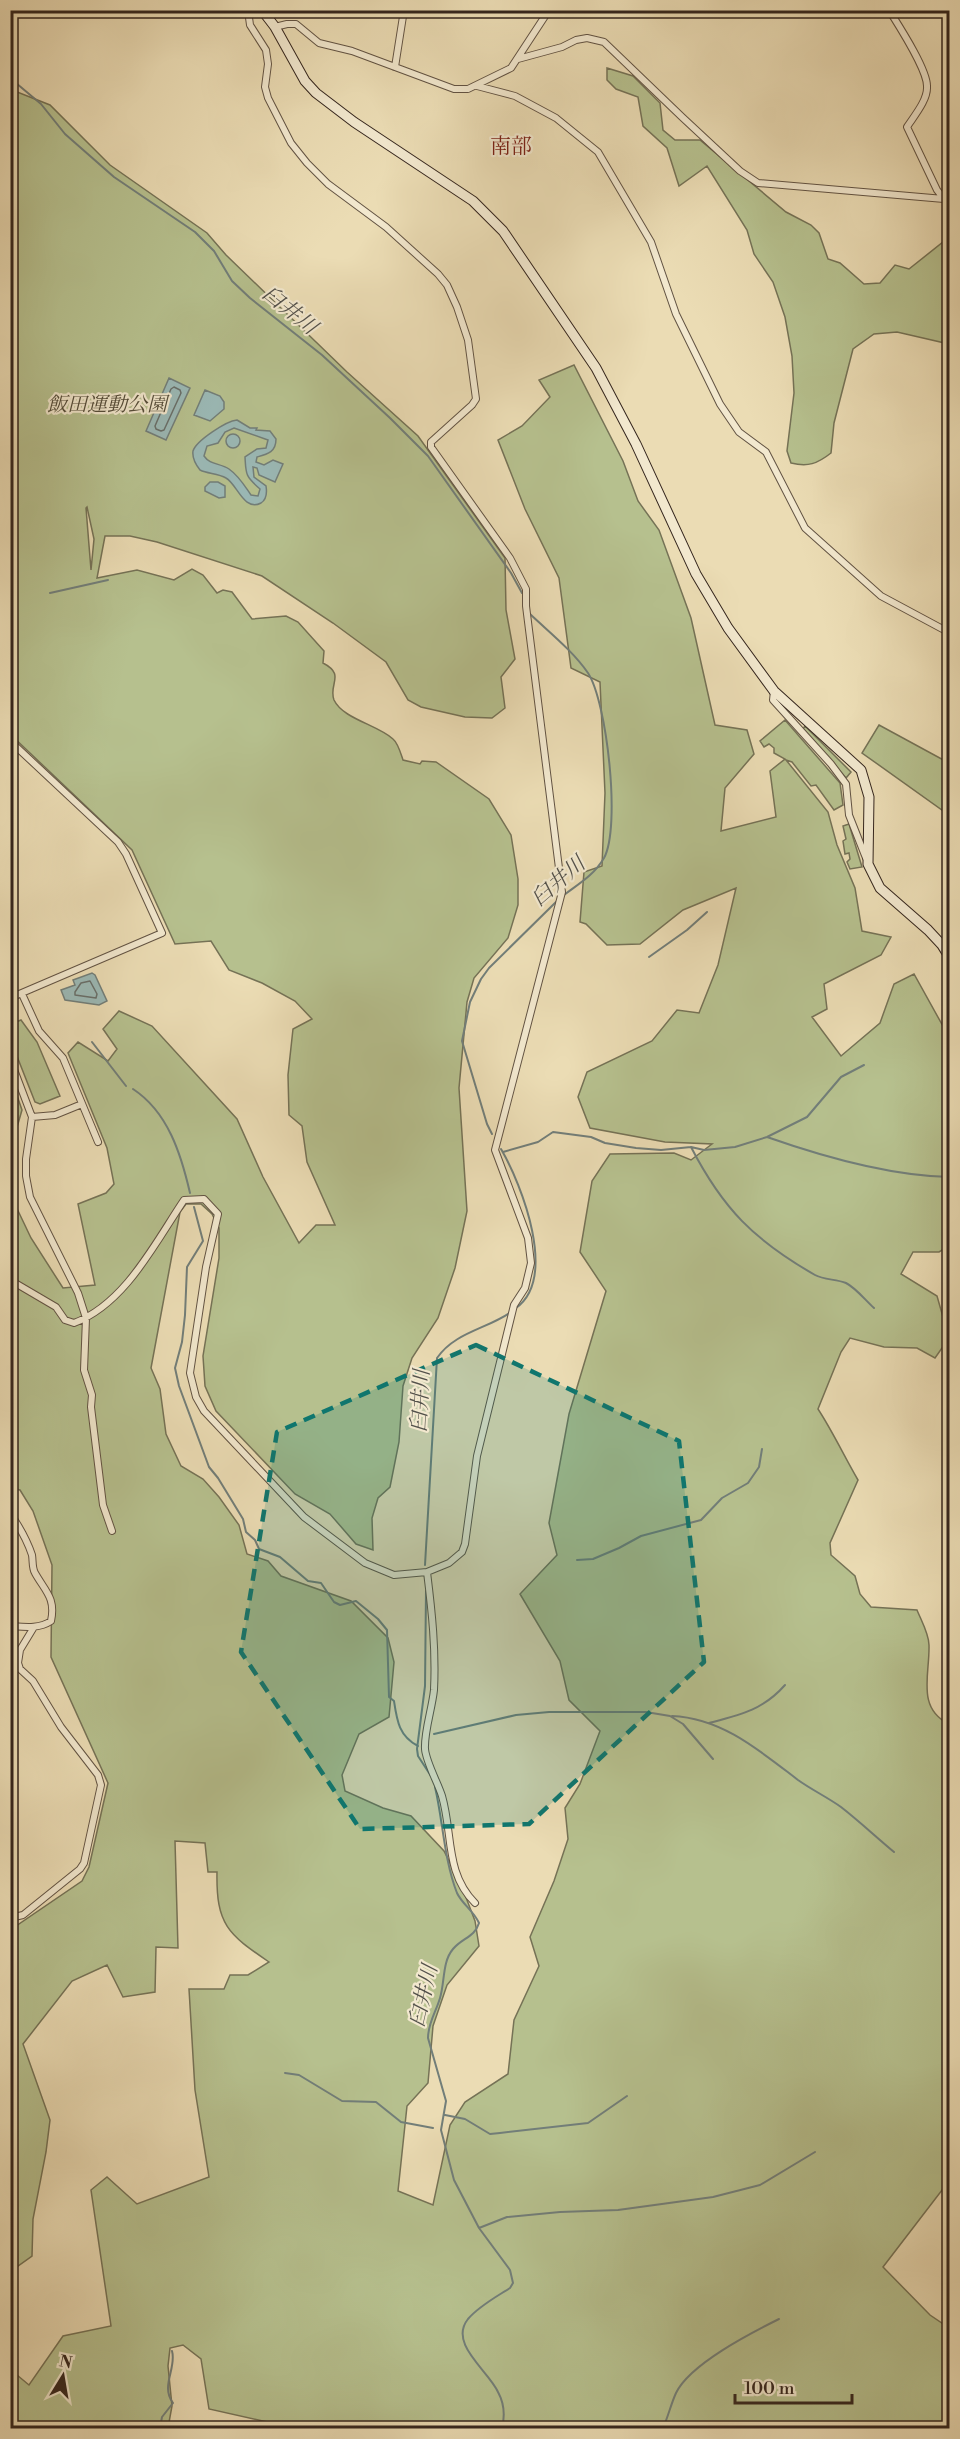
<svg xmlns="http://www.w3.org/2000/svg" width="960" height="2439" font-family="'Libre Bodoni','Noto Serif JP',serif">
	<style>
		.green { fill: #b6c08e; stroke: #757256; stroke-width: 1.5; fill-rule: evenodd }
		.water { fill: #9bb9b6; stroke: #727e79; stroke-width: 1.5; fill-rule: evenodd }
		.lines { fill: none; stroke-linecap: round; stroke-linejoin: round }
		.shore { stroke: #686f6a; stroke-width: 1.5 }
		.stream { stroke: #727e79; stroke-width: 2 }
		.street-casing { stroke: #625343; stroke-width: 8 }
		.secondary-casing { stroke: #34251d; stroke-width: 11 }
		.street { stroke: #f2e8ce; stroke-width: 6 }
		.secondary { stroke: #f2e8ce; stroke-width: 9 }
		.marked { fill: #0f766e; fill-opacity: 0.2; stroke: #0f766e; stroke-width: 4.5; stroke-dasharray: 12 8; stroke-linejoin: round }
		.labels { text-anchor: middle; stroke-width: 4.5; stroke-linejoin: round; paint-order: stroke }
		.park-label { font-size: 20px; font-style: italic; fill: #544c39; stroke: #f2e8ce }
		.neighbourhood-label { font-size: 21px; fill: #7a1f14; stroke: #f2e8ce }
		.water-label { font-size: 21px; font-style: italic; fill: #53514b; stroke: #f2e8ce }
	</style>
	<rect width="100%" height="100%" fill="#ebdcb4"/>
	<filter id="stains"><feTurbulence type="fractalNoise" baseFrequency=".00333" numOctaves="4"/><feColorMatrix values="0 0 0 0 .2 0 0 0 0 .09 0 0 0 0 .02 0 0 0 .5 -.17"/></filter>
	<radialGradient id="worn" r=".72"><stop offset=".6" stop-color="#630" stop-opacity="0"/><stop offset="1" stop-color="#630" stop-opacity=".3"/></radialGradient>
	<path class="green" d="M607,68L633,76L660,103L663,130L675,140H700L786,212L811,225L819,233L828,259L840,263L864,284L880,283L895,265L909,269L943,242L949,241V344L897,332L874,334L853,349L834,423L831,453C817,464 808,467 791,463L787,451L794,393L792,356L785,317L773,282L754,254L747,230L707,166L679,186L667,148L643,126L638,97L616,89L607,80Z
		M11,85L12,90L50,105L110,165L207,233L226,255L347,372L418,436L505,558L506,610L515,659L501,677L505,708L492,718L465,717L421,707L408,700L386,662L333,623L262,576L157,542L130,536H105L97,578L137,570L174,580L192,569L203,575L217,593L223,590L232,592L252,619L286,616L298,622L324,651L323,663C346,675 328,684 334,700C343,719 378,725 393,739C398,743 401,754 403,760L420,764L422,761L436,762L489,799L511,835L518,879V905L508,938L474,978L467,1002L459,1088L467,1211L455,1268L438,1318L412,1358L403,1386L399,1442L390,1487L378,1498L372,1518L373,1550L356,1544L330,1514L295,1494L216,1411L205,1386L203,1356L219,1258V1228L212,1214L201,1204H186L180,1212L151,1368L160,1389L166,1434L181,1466L203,1479L219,1497L239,1525L247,1554L268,1561L281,1576L351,1601L388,1638L394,1662L389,1717L359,1734L342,1775L345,1791L383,1808L411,1816L444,1851L462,1887L475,1921L479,1946L447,1985L433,2026L428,2083L407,2106L398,2191L433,2205L450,2125L465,2102L508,2074L514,2020L539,1966L530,1937L554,1881L568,1839L565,1808L580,1784L600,1731L569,1700L560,1661L520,1594L557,1555L549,1523L569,1414L606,1291L580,1252L592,1181L610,1154L674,1153L691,1160L712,1144L665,1142L590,1128L578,1097L587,1072L652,1041L677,1010L699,1013L718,965L736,888L683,910L640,944L607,945L586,924L580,922L584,872L602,866L605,793L600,682L571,668L559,578L525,509L498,440L522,426L550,397L539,380L574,365L623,461L638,501L659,530L691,618L715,725L747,730L754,754L725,788L721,831L776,817L770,771L785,759L774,753V748L769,744L764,747L760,741L785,720L840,783L843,805L834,810L816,785L811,786L792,762L786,760L828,812L837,845L855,888L862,931L891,937L881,955L824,984L827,1009L812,1017L841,1056L880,1023L894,984L914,974L949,1037V1246L939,1252H913L901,1274L937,1296L949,1338L935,1358L917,1348L884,1347L850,1338L841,1352L818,1409C833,1432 844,1456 858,1480L830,1543L831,1555L855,1576L860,1594L871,1607L917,1610C921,1620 929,1634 929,1645C930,1674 916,1708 949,1724V2181L883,2267L930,2315L949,2328V2428H294L209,2409L201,2359L183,2345L170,2348L168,2366L172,2406L168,2428H11V2370L29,2385L63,2336L111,2326L91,2190L107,2177L137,2204L209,2177L195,2090L189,1989H224L230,1975H248L269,1962C228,1934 216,1925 217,1872H208L205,1843L175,1841L178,1948L156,1947L155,1992L123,1997L107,1965L72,1981L23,2044L50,2120L46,2152L33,2219L32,2256L11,2271V1928H13L82,1881L89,1867L108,1783L51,1657L52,1565L33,1511L20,1490L11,1488V1196L31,1238L63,1288L95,1285L78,1204L106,1193L114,1184L107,1148L68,1053L78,1042L108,1061L117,1049L103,1029L119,1011L152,1026L237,1119L263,1177L299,1243L316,1225H335L307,1162L302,1126L289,1115L288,1075L293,1029L312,1019L295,1001L262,983L229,970L211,941L175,944L132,850L11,735ZM87,507L94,539L91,570L86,508Z
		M879,725L949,763V815L862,753Z
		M805,726L851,772L846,778L803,729Z
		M849,824L862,867L850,869L847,862L850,859L849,853L845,854L843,841L846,839L843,826Z
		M21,1020L37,1042L60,1096L40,1104L35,1102L11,1041V1024Z
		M11,1078L22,1110L11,1148Z
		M949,1555V1601L944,1597L945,1560Z"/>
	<path class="water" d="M169,378L190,388L166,440L146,431Z
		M205,390L220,396L224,402V409L210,421L194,415Z
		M237,420L250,428H257L256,430L270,431L276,439C276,452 268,454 257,457L256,462L264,465L273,460L283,464L275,482L259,475L257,468L253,467L254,477L266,486C267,492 267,499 261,503C244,512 237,484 226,478C218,473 208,474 200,470C196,465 192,458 193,451C196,441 226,421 237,420ZM234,428L268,440L266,448L257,449L245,457C246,474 245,476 260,489L258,496L251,495C244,485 239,476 229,469C220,463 210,465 204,456L207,446L218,443L225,432Z
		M226 441a7 7 0 1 1 14 0a7 7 0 1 1-14 0Z
		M210,482H218L225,486V497L219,498L205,491V487Z
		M92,973L95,975L107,1001L99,1005L65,1000L61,990L75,985L73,980Z"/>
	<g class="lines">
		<path class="shore" d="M174,387L180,390L181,393L164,430L161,431L156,429L155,426L171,389Z
			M90,981L97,994L96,998L75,995V992L81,983Z"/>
		<path class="stream" d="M10,78L41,104L65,134L114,177L195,232L214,251L232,281L250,298L322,355L390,418L428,456L511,573L522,593
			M50,593L108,580
			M530,614C549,632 573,651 588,673C607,702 621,827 604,858C594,875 580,883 564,895
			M649,957L687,930L707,912
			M92,1042L126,1086
			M133,1089C168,1112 181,1154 190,1193
			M492,1134L487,1124L462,1041L470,1002L481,979L489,968L558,900
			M767,1137C821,1156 892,1176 950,1177
			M691,1147C723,1209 754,1240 815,1275C824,1280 836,1279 846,1283C856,1288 866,1301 874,1308
			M501,1149C522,1185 558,1278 516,1308
			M503,1152L538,1142L553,1132L591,1137L605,1143L636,1148L661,1150L691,1147L704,1150L735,1147L767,1137L807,1117L841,1077L864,1065
			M194,1207L203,1241L187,1267L185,1315L182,1342L175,1368L179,1386L209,1467L218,1478L243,1519L246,1532L255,1540L259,1549L280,1557L308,1581L321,1583L334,1602L340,1605L356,1601L378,1619L387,1630L389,1697L394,1701C397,1721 399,1736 418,1746
			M577,1560L593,1559L619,1548L641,1536L701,1520L722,1498L748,1483L759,1467L762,1449
			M425,1565L437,1358C455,1332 487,1329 511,1312
			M426,1591L425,1686L417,1749L418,1756L431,1776
			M672,1716C722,1718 760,1751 798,1780C812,1790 827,1797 841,1807C859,1821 876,1837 894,1852
			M709,1723C740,1715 763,1710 785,1685
			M434,1734L516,1715L549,1712H646L670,1716L683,1724L713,1759
			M435,1787C443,1821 444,1860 457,1893C462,1904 474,1911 479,1923C475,1937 462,1938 453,1949C442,1962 445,1982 440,1998C436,2012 428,2023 428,2038L446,2101L441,2130L454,2180L479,2228L510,2270L513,2283L510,2288C496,2297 479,2306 468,2319C448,2344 489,2371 498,2392C504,2403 505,2416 502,2428
			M285,2073L299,2075L342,2101L376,2102L401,2122L433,2128
			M445,2115L465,2119L490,2134L500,2133L588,2123L627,2096
			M479,2228L507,2217L560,2212L618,2210L713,2197L760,2185L815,2152
			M160,2428L162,2417L173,2403C160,2386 177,2368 172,2351
			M663,2428C668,2417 671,2404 676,2393C690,2364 751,2333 779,2319"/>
		<g class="street-casing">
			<path id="street" d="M889,10C899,26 927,69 927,86C928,100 914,116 907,127L937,190L944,199
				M275,27L287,24H296L319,43L352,51L454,89H468L511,68L549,10
				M518,59L562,47L576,40L587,38L604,42L682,117L740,171L758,183L944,199L950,194
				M395,67L404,10
				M477,86L515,96L556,118L598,152L651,242L676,314L720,404L739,432L766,452L805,528L881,596L950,633
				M774,691L773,700L831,764L846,784L849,815L866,858
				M10,741L118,842L126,854L162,933L10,998
				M22,994L39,1031L63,1058L98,1142
				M10,1059L32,1117L26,1159V1176L30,1197L78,1293L86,1318L84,1370L92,1395L91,1407L103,1505L112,1531
				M32,1117L55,1115L82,1104
				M10,1280L56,1307L65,1320L74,1323C125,1304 155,1243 184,1200L204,1199L218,1214L206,1267L190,1373L196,1397L204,1411L304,1517L365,1563L394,1575L427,1572L449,1563L462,1552L465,1544L477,1456L514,1305L525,1288L531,1263L528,1238L495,1150L562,892L526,606V589L510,558L431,447V442L472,405L476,399L468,340L457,307L447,285L438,274L386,227L328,184L307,163L291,143L268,98L265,87L268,64L266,50L250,25L248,10
				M10,1513C19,1526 27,1540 32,1555C33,1561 32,1568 35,1573C45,1591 56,1598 51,1621C39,1629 25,1627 10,1626
				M427,1572C432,1612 436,1650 434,1690C432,1709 424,1732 425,1749C426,1762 438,1783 442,1796C453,1834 445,1873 475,1903
				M10,1918L23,1915L80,1869L84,1863L101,1785L98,1775L61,1727L33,1681L20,1669L18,1663L20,1650L34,1627"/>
		</g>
		<g class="secondary-casing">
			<path id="secondary" d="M262,10L275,27L305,81L316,93L354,122L473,201L503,231L596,368L636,444L696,574L728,628L774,691L861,770L869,797L868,864L880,888L928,930L942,945L950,958"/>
		</g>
		<use href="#street" class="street"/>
		<use href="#secondary" class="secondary"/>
	</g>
	<path class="marked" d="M476,1345L679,1441L704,1662L529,1824L360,1829L241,1652L277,1432Z"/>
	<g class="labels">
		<g class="park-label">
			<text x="107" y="411">飯田運動公園</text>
		</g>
		<g class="neighbourhood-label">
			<text x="511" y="153">南部</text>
		</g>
		<g class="water-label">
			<text transform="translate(290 310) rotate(39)" y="7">臼井川</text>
			<text transform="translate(558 881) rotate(-41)" y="7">臼井川</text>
			<text transform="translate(420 1401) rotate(-87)" y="7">臼井川</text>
			<text transform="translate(423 1996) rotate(-77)" y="7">臼井川</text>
		</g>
	</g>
	<rect width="960" height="2439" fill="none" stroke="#ebdcb4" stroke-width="36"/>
	<rect x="12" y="12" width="936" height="2415" fill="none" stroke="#34251d" stroke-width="3"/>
	<rect x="18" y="18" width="924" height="2403" fill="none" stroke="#34251d" stroke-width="1.5"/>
	<g transform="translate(63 2376) rotate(11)" stroke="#f2e8ce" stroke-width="4.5" paint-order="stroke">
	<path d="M0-4.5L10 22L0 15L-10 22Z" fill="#34251d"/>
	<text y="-9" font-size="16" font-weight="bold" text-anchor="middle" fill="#34251d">N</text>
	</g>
	<path d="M735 2394v9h117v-9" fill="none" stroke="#34251d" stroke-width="3"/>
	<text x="744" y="2394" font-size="18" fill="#34251d" stroke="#f2e8ce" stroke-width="4.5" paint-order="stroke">100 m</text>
	<rect width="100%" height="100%" filter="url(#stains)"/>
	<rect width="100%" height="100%" fill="url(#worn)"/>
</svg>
